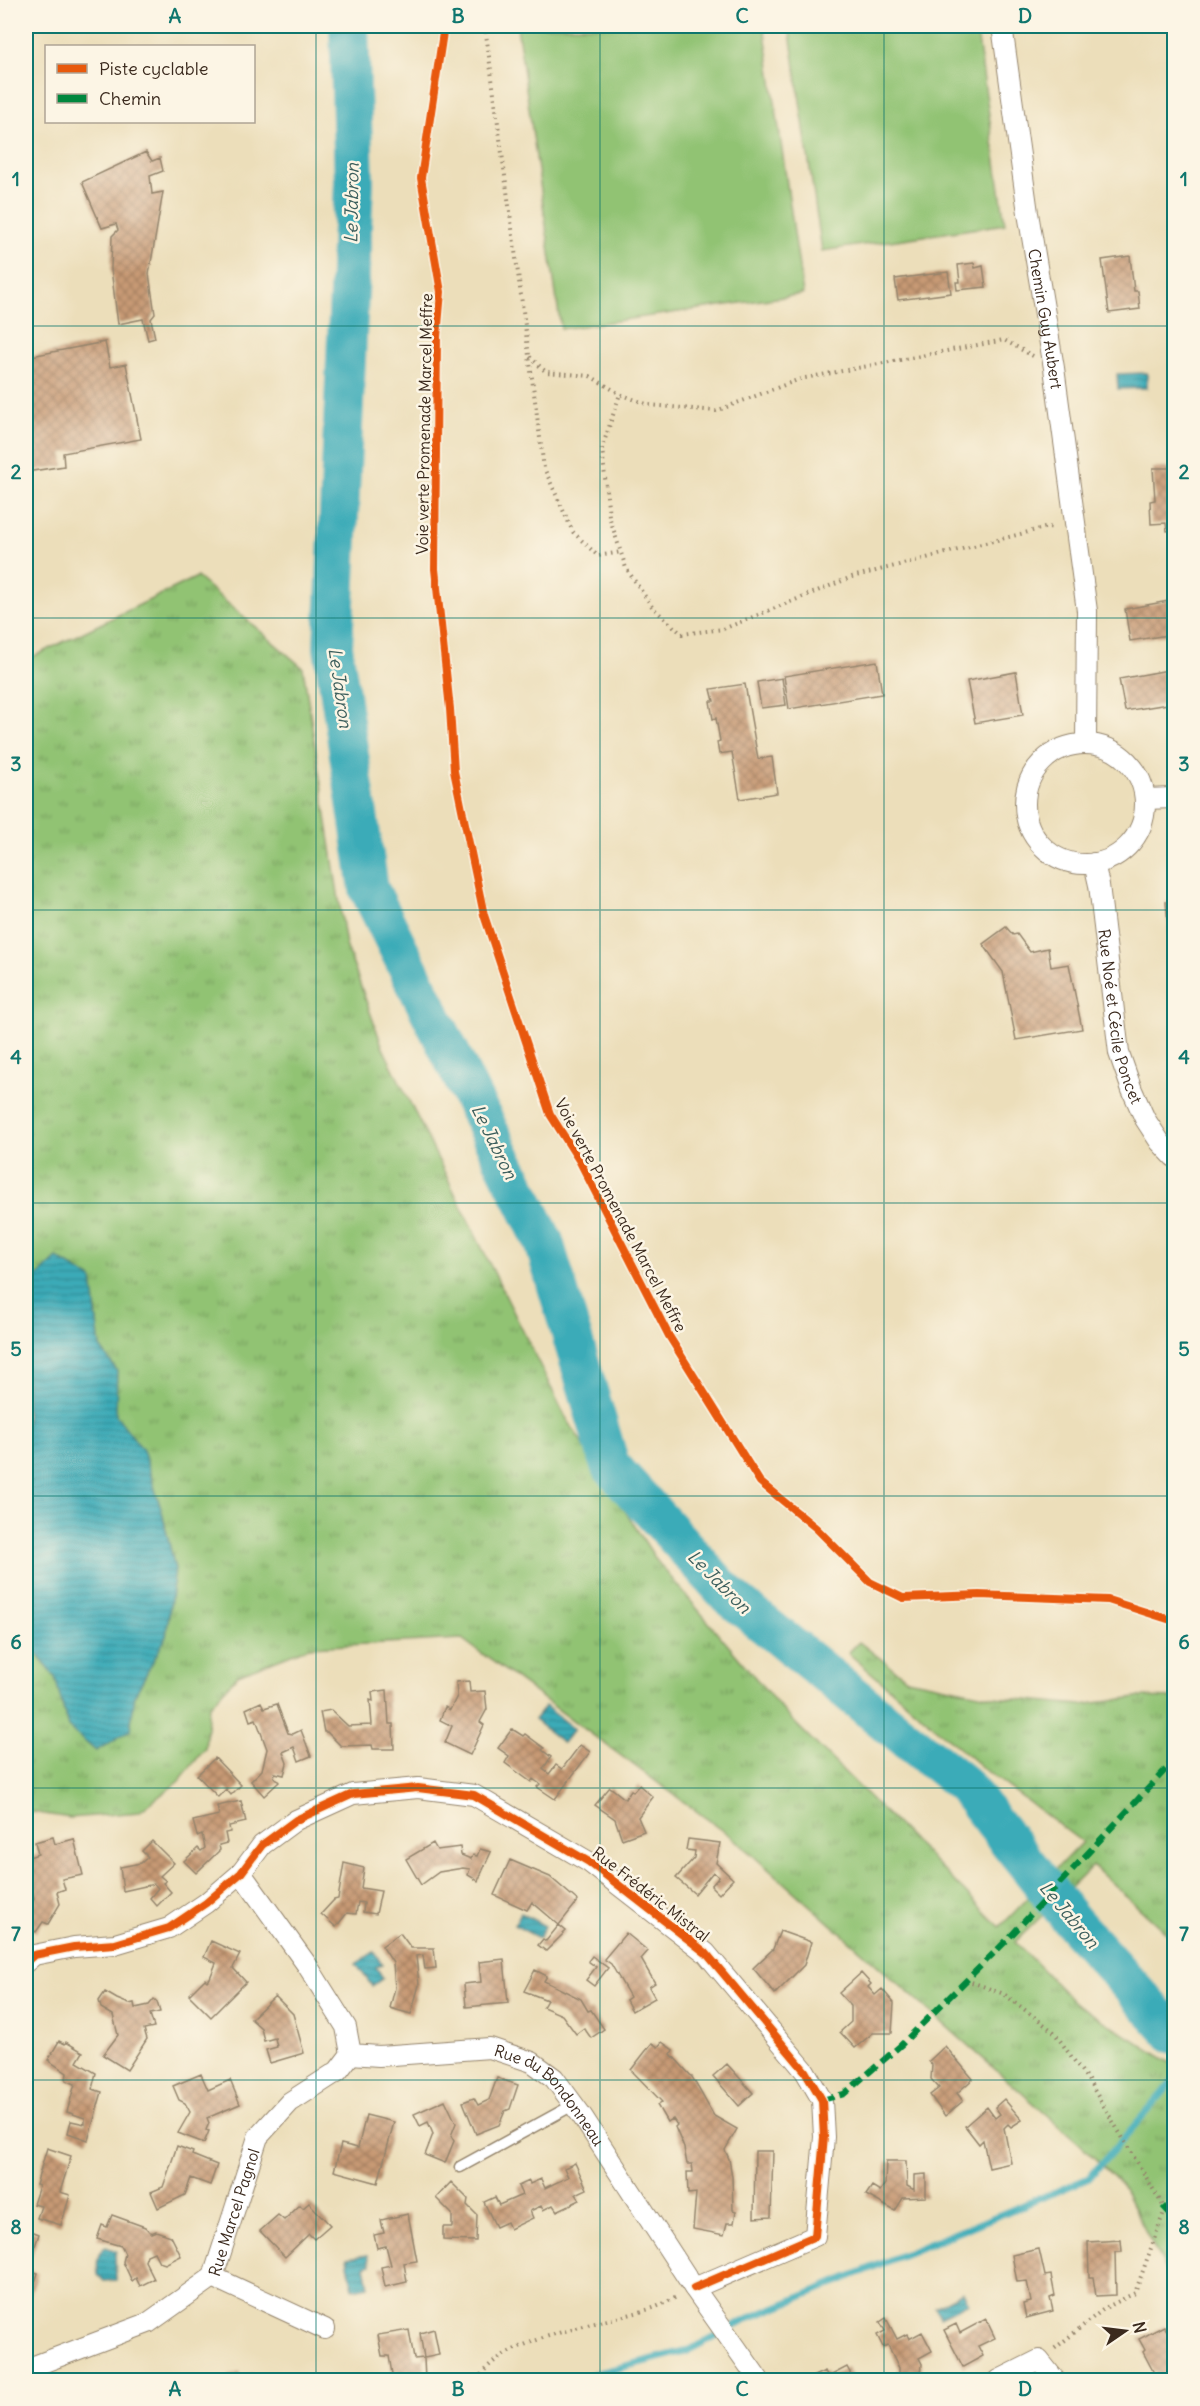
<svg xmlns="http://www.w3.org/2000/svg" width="1200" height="2406" font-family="Delius,sans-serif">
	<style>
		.grass { fill: url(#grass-tufts); stroke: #667648; stroke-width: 1.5 }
		.garden { fill: #91c373; stroke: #667648; stroke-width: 1.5 }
		.water { fill: url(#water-rules); stroke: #3b6a6b; stroke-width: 1.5 }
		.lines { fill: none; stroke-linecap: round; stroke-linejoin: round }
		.stream { stroke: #3babb8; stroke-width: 7 }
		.river { stroke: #3babb8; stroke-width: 40 }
		.building { fill: url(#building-cross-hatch) }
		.lane-casing { stroke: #94846c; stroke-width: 13 }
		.street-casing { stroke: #94846c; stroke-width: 22 }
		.path { stroke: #94846c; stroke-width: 4; stroke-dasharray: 1.5 4.5; stroke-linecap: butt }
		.lane { stroke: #fff; stroke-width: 10 }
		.street { stroke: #fff; stroke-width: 20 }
		.quiet { stroke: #00873e; stroke-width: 6; stroke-dasharray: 12 6; stroke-linecap: butt }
		.cycleway-casing { stroke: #fcf5e5; stroke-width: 11 }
		.cycleway { stroke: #e8590c; stroke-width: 8 }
		.grid { fill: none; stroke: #0f766e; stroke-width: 1.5; stroke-opacity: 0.55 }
		.labels { text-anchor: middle; stroke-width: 5; stroke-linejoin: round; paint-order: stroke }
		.street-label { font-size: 16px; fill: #3b2a1e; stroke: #fcf5e5 }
		.water-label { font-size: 18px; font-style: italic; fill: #3b5e5c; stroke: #fcf5e5 }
		.neatline { fill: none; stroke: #0f766e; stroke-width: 2 }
		.grid-label { font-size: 20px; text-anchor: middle; font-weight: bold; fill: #0f766e }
	</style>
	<defs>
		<pattern id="grass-tufts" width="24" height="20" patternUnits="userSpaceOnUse" patternTransform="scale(1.5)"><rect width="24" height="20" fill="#91c373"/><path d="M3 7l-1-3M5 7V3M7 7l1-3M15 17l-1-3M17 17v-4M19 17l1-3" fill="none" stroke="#789f5e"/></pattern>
		<pattern id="water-rules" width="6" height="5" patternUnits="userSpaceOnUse" patternTransform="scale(1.5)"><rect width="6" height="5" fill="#3babb8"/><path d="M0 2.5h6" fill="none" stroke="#338b95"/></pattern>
		<pattern id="building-cross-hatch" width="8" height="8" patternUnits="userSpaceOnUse" patternTransform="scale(1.5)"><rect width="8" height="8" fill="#c79a75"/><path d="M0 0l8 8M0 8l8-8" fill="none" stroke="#a37e5f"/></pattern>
	</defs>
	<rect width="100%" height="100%" fill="#fcf5e5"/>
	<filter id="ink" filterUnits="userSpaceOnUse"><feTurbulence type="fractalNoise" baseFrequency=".0167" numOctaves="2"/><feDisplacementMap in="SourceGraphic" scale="12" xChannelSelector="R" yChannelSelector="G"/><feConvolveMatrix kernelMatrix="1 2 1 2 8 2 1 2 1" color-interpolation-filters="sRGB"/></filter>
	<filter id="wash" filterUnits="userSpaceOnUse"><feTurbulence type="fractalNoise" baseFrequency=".008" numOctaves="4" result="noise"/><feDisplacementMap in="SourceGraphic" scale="24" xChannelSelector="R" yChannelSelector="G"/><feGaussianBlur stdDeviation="1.35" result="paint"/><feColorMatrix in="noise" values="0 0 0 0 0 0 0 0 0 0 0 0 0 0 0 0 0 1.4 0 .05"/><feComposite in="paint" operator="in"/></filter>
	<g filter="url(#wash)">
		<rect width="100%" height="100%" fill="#ecdeba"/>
		<path class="grass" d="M197,577L303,668L346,945L383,1048L565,1416L657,1561L786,1714L1000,1927L1082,1842L984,1769L848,1653L859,1642L907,1679L994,1697L1081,1705L1137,1697L1174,1698V1940L1093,1866L1015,1942L1075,2003L1174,2065V2287L1122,2185L1081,2145L733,1838L462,1639L309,1647L238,1675L209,1706L205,1749L179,1781L139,1812L70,1818L26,1811V660Z"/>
		<path class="garden" d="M517,26H764L803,294L561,329Z
			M789,26H976L1005,224L822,251Z"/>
		<path class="water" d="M1147,373V388L1118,389L1117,374Z
			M57,1258L92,1279L100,1347L117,1371L116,1415L143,1450L162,1512L175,1569L166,1637L135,1695L130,1730L96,1751L68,1727L55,1677L37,1654L26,1632V1287Z
			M545,1706L574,1729L563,1743L534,1720Z
			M521,1913L545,1926L539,1938L514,1925Z
			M374,1952L382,1964L376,1967L383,1978L372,1986L356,1964Z
			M106,2247L116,2251L115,2254L116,2280L104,2281L98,2275C97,2265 96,2252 106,2247Z
			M368,2255L370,2264L365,2266L369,2286L353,2289L347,2258Z
			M963,2292L969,2303L940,2317L935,2307Z"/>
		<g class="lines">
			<path class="stream" d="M572,2380L689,2350L752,2317L1089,2178L1174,2080"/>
			<path class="river" d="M349,26L354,182L333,647L369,889L544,1242L610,1465L729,1596L963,1784L1074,1923L1174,2034"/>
		</g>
		<g id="blocks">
			<path class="building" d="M146,152L152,161L160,158L163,171L150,176L152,194L163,192L149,274L155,314L151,319L155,338L148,340L143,319L118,324L111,269L112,236L118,230L116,224L102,228L82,182Z
				M1130,256L1134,291H1138L1140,309L1109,313L1102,260Z
				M974,263L975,268L983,266L986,287L957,290L956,282H960L958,265Z
				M948,272L951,293L898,300L895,279Z
				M105,342L110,367L126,364L141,439L63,453L64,466L26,472V357Z
				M1153,468H1174V530L1167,531L1166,523L1151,524L1150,501L1155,500Z
				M1174,600V634L1130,641L1125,609Z
				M877,661L882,694L789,709L784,676Z
				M1174,669V703L1125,711L1119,679Z
				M1016,672L1023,715L975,723L967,681Z
				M782,678L786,705L761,708L757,682Z
				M745,684L758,759L772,757L777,793L740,799L732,752L719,754L717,742L720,741L716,718L713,719L710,701H714L711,689Z
				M1174,901V968H1172L1166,902Z
				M1006,927L1013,935L1017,934L1030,952L1048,948L1051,967L1069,964L1082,1029L1016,1040L1003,972L983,944Z
				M469,1681L470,1692L485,1691L487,1709L480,1722L484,1725L470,1755L445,1743L452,1726L440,1720L445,1707L450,1710L457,1696L456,1682Z
				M387,1690L389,1724H393L394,1749H373L372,1745L341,1746L327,1732H324L320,1712L331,1710L348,1726L372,1725L370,1700L373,1701L372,1692Z
				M261,1702L264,1708L277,1704L288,1733L293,1734L301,1730L311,1756L299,1761L294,1747L283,1752L287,1763L284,1775L275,1773L274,1777L279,1782L264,1796L251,1781L262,1770L267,1749L256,1719L250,1721L246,1709Z
				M512,1729L523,1736L525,1734L544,1748L542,1750L551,1757L543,1769L549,1774L556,1765L562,1769L580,1745L590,1752L555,1799L537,1787L540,1784L533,1779L531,1782L505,1763L509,1756L498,1748Z
				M215,1758L241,1785L231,1795L226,1789L218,1797L197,1775Z
				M639,1785L653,1797L638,1817L644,1831L622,1839L615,1819L595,1805L610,1787L625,1799L631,1790L633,1792Z
				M241,1801L246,1822L229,1826L230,1832L225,1833L227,1843L219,1845L220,1850L196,1873L184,1861L198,1848L201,1851L205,1848L202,1834L197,1836L193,1821L219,1815L217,1806Z
				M53,1837L55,1844L74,1839L83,1875L62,1879L65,1889L57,1892L60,1904L48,1924L43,1922L36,1932L26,1926V1911L34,1899L29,1874H26V1858L38,1854L35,1842Z
				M688,1839L720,1843L716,1863L733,1879L719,1894L711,1886L719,1877L713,1872L695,1894L676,1878L694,1858L695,1851L686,1850Z
				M152,1841L174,1863L160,1876L166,1881L163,1883L171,1892L157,1906L150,1898L158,1888L154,1884L123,1891L120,1867L141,1863L148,1857L142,1851Z
				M433,1843L437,1850L460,1847L461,1855L471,1859L473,1855L477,1856L480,1849L491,1852L478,1881L468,1875L470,1869L463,1868L439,1872L421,1885L406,1859Z
				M510,1860L550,1877L578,1901L559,1925L532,1902L527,1910L494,1895Z
				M344,1863L364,1868L361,1888L381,1891L376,1914L363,1912L364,1903L358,1902L356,1914L347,1913L336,1927L321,1914L334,1900L338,1899Z
				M559,1925L566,1931L546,1951L538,1945L543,1939L546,1941Z
				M780,1931L811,1942L804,1965L775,1994L753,1968L773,1949Z
				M400,1933L411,1948H434L436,1968L425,1969L423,1955L416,1956L419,1985L411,2014L390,2008L395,1988L393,1963L382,1946Z
				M626,1933L648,1951L641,1959L655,1983L649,1987L655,1998L632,2011L626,2000L630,1997L611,1964L604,1959Z
				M211,1941L240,1954L233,1968L246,1982L211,2017L189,1995L205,1979L207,1981L210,1978L216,1963L204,1957Z
				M592,1956L608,1968L594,1986L586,1980L596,1967L588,1961Z
				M504,1959L508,2003L466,2007L464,1984L481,1982L479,1962Z
				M535,1970L547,1976L544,1981L581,1999L588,2011L591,2010L604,2029L591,2038L584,2028L576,2034L562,2015L543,2007L547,2000L524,1991Z
				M861,1973L871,1984L868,1987L875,1995L882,1989L894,2003L892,2033H873L855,2048L840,2032L851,2022V2006L839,1993Z
				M105,1992L117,1999L129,2004L134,2003L135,2008L149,2005L154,1999L157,2002L160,2012L150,2014L154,2027L144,2029L147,2039L127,2070L103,2055L118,2035L113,2015L101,2008L99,2001Z
				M275,1996L293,2014L304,2053L270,2063L266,2050L277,2047L275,2038L264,2041L261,2028L251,2019Z
				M59,2041L65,2044L66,2042L83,2052L77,2062L96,2073L92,2089L102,2092L88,2140L68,2133L71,2121L85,2124V2118L67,2112L75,2084L66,2080L67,2073L48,2060Z
				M662,2042L673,2050L671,2054L692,2077L714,2116L737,2129L725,2150L729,2159L732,2177L733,2210L736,2211L734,2223H727L724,2235L693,2229L696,2193L688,2194L687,2172H693L692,2164H687L684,2148L675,2127L677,2125L673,2119L667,2122L657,2105L662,2102L631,2070L652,2043L658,2047Z
				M945,2046L973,2079L957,2093L963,2101L945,2116L930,2095L939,2088L931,2079L932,2065L929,2061Z
				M727,2064L753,2093L739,2106L713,2076Z
				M201,2074L208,2090L230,2080L240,2104L207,2118L209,2123L206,2130L209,2131L204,2143L178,2133L190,2112L185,2103L179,2100L173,2086Z
				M497,2078L518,2085L510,2109L505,2111L499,2125L476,2134L463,2102L474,2098L478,2105L489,2100Z
				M1004,2099L1022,2120L1011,2127L1008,2124L1004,2128L1011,2163L989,2168L983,2140L979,2144L965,2126L987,2107L995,2118L1000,2114L995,2107Z
				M445,2100L456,2123L451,2136L454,2141L445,2163L425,2155L433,2134L428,2122L420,2126L414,2114Z
				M366,2115L394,2122L378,2183L334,2171L341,2144L358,2148Z
				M177,2146L193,2152L192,2155L217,2165L210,2185L191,2178L185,2195L158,2208L151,2192L163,2187Z
				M47,2148L71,2156L60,2192L70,2195L61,2225L37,2218L41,2206L33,2204L39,2186L36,2185Z
				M755,2151H773L771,2217L754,2218Z
				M886,2161H906L907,2186L914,2190V2175L926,2174V2197L903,2198L895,2211L866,2195L872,2186L880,2191L885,2184Z
				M575,2163L587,2189L576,2194L580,2200L557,2211L553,2205L543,2210L541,2206L530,2211L533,2218L510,2229L507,2222L496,2227L484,2202L495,2197L499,2205L522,2195L518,2186L529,2181L530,2184L541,2179L545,2188L568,2177L564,2168Z
				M451,2182L468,2199L467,2205L477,2215L476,2241L443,2240V2227H452V2214L436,2198Z
				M309,2203L330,2225L314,2239L309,2234L285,2257L260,2231L278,2215L284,2220L300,2205L303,2208Z
				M408,2214L417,2261L404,2263L407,2282L385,2287L381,2267L391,2265L386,2246L377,2248L374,2235L384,2233L381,2220Z
				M112,2215L145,2227L151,2233L156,2231L171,2236L181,2256L165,2264L159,2262L154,2252L147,2255L145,2261L154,2279L140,2286L136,2278L132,2281L123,2262L125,2254L121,2246L97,2239L102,2225L107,2227Z
				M26,2229L39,2234L27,2270L38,2273L28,2304L26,2303Z
				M1121,2240L1122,2252H1115L1116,2295L1096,2296L1093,2277H1089L1088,2242Z
				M1039,2249L1045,2276L1051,2275L1055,2296L1050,2298L1053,2311L1026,2318L1023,2304L1031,2302L1027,2281L1017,2282L1012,2255Z
				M886,2318L897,2339L907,2334L909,2339L922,2332L932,2351L919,2358L922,2364L921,2376L925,2377L924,2380H895V2374H899V2368L888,2345L883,2347L877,2335L885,2331L880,2322Z
				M986,2319L995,2338L978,2346L983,2356L963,2367L944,2330L956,2324L960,2333Z
				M1164,2326L1168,2332L1174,2327V2379L1170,2380H1162L1158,2372L1154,2373L1143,2352L1145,2350L1139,2339Z
				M434,2329L439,2355L424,2358L425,2380H393L389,2356H382L378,2335L409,2330L414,2359L424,2358L420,2333Z
				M847,2367L854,2380H805L825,2371L828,2377Z
				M240,2372L242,2376L253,2373L256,2380H229L228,2376Z"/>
		</g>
	</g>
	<g filter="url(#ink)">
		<use href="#blocks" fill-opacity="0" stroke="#94846c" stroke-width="1.5"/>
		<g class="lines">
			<g class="lane-casing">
				<path id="lane" d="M460,2167L573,2105"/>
			</g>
			<g class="street-casing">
				<g id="street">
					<path id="s1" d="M1002,26L1028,213L1054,368L1087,611L1086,743"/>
					<circle cx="1085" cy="804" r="60"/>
					<path d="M1145,799L1174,798"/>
					<path id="s2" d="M1094,863L1099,885L1119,1053L1132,1090L1145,1119L1160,1142L1174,1157"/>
					<path id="s3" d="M241,1873L307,1965L346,2027L351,2054L379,2056L490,2048L532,2062L554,2078L582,2116L694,2288L759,2380"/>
					<path d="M26,1962L34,1955L74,1947L115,1944L169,1928L206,1903L241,1873L262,1845L296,1820L353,1794L418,1788L474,1795L589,1862L706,1953L805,2071L822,2100L824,2137L815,2236L694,2288"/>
					<path d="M213,2277L325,2329"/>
					<path id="s4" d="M26,2369L148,2323L213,2277L258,2137L290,2102L338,2071L351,2054"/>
					<path d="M999,2380L1039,2360L1055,2380"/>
				</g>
			</g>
			<path class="path" d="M485,26L544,468L573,532L598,556L621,552
				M1033,356L1004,340L800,379L716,411L649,405L620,394L602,448L609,516L626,568L653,608L682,634L723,629L852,577L1048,527L1055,528
				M530,357L546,372L590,376L620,394
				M966,1980L1004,1994L1054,2032L1090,2083L1165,2209L1135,2293L1105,2308L1054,2349
				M478,2380C498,2337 613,2322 656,2307C663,2304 670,2300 677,2297"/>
			<use href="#lane" class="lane"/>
			<use href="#street" class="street"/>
			<path class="quiet" d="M822,2100L844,2094L901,2045L1006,1941L1168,1767L1174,1751
				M1163,2206L1174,2218"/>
			<g class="cycleway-casing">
				<path id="cycleway" d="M444,26L421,178L441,292L437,337L435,569L450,709L454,771L484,915L550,1114L579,1160L669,1336L760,1482L816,1528L870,1582L903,1598L979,1595L1108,1600L1174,1621
					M26,1962L34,1955L74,1947L115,1944L169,1928L206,1903L241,1873L262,1845L296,1820L353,1794L418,1788L474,1795L589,1862L706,1953L805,2071L822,2100L824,2137L815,2236L694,2288"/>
			</g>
			<use href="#cycleway" class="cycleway"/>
		</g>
	</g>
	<path class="grid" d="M316,26V2380M600,26V2380M884,26V2380M26,326H1174M26,618H1174M26,910H1174M26,1203H1174M26,1496H1174M26,1788H1174M26,2080H1174"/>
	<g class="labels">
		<g class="street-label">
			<text dy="6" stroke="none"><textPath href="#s1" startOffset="296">Chemin Guy Aubert</textPath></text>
			<text transform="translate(424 424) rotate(-89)" y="6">Voie verte Promenade Marcel Meffre</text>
			<text dy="6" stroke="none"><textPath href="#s2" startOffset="156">Rue Noé et Cécile Poncet</textPath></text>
			<text transform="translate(621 1215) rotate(62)" y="6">Voie verte Promenade Marcel Meffre</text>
			<text transform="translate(651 1894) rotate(38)" y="6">Rue Frédéric Mistral</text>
			<text dy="6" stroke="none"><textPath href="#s3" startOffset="432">Rue du Bondonneau</textPath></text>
			<text dy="6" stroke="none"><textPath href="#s4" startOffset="278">Rue Marcel Pagnol</textPath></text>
		</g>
		<g class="water-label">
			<text transform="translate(352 203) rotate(-89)" y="6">Le Jabron</text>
			<text transform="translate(340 688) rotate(82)" y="6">Le Jabron</text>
			<text transform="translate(494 1142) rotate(64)" y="6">Le Jabron</text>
			<text transform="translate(719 1582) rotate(45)" y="6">Le Jabron</text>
			<text transform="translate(1069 1915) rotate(50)" y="6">Le Jabron</text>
		</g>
	</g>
	<rect width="1200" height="2406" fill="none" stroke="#fcf5e5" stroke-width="66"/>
	<rect x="45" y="45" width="210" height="78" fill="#fcf5e5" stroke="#afa495" stroke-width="1.5"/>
	<rect x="57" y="64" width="30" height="9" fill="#e8590c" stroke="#afa495" stroke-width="1.5"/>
	<text x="99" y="75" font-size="18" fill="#3b2a1e">Piste cyclable</text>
	<rect x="57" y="94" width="30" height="9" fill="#00873e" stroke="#afa495" stroke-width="1.5"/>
	<text x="99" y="105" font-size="18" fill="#3b2a1e">Chemin</text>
	<g transform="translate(1125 2331) rotate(76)" stroke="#fcf5e5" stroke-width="4.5" paint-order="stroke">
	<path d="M0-4.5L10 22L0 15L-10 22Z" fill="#3b2a1e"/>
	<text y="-9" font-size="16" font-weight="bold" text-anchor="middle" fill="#3b2a1e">N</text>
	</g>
	<rect x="33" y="33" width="1134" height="2340" class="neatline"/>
	<g class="grid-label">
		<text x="175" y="23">A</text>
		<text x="458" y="23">B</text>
		<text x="742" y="23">C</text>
		<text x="1025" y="23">D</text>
		<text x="16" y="186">1</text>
		<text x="1184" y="186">1</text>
		<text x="16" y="479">2</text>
		<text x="1184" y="479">2</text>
		<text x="16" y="771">3</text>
		<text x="1184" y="771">3</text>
		<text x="16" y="1064">4</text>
		<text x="1184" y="1064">4</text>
		<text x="16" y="1356">5</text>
		<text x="1184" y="1356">5</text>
		<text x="16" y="1649">6</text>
		<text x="1184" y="1649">6</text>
		<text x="16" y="1941">7</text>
		<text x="1184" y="1941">7</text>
		<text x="16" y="2234">8</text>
		<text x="1184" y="2234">8</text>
		<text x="175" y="2396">A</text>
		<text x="458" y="2396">B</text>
		<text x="742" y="2396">C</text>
		<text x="1025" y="2396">D</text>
	</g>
</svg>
